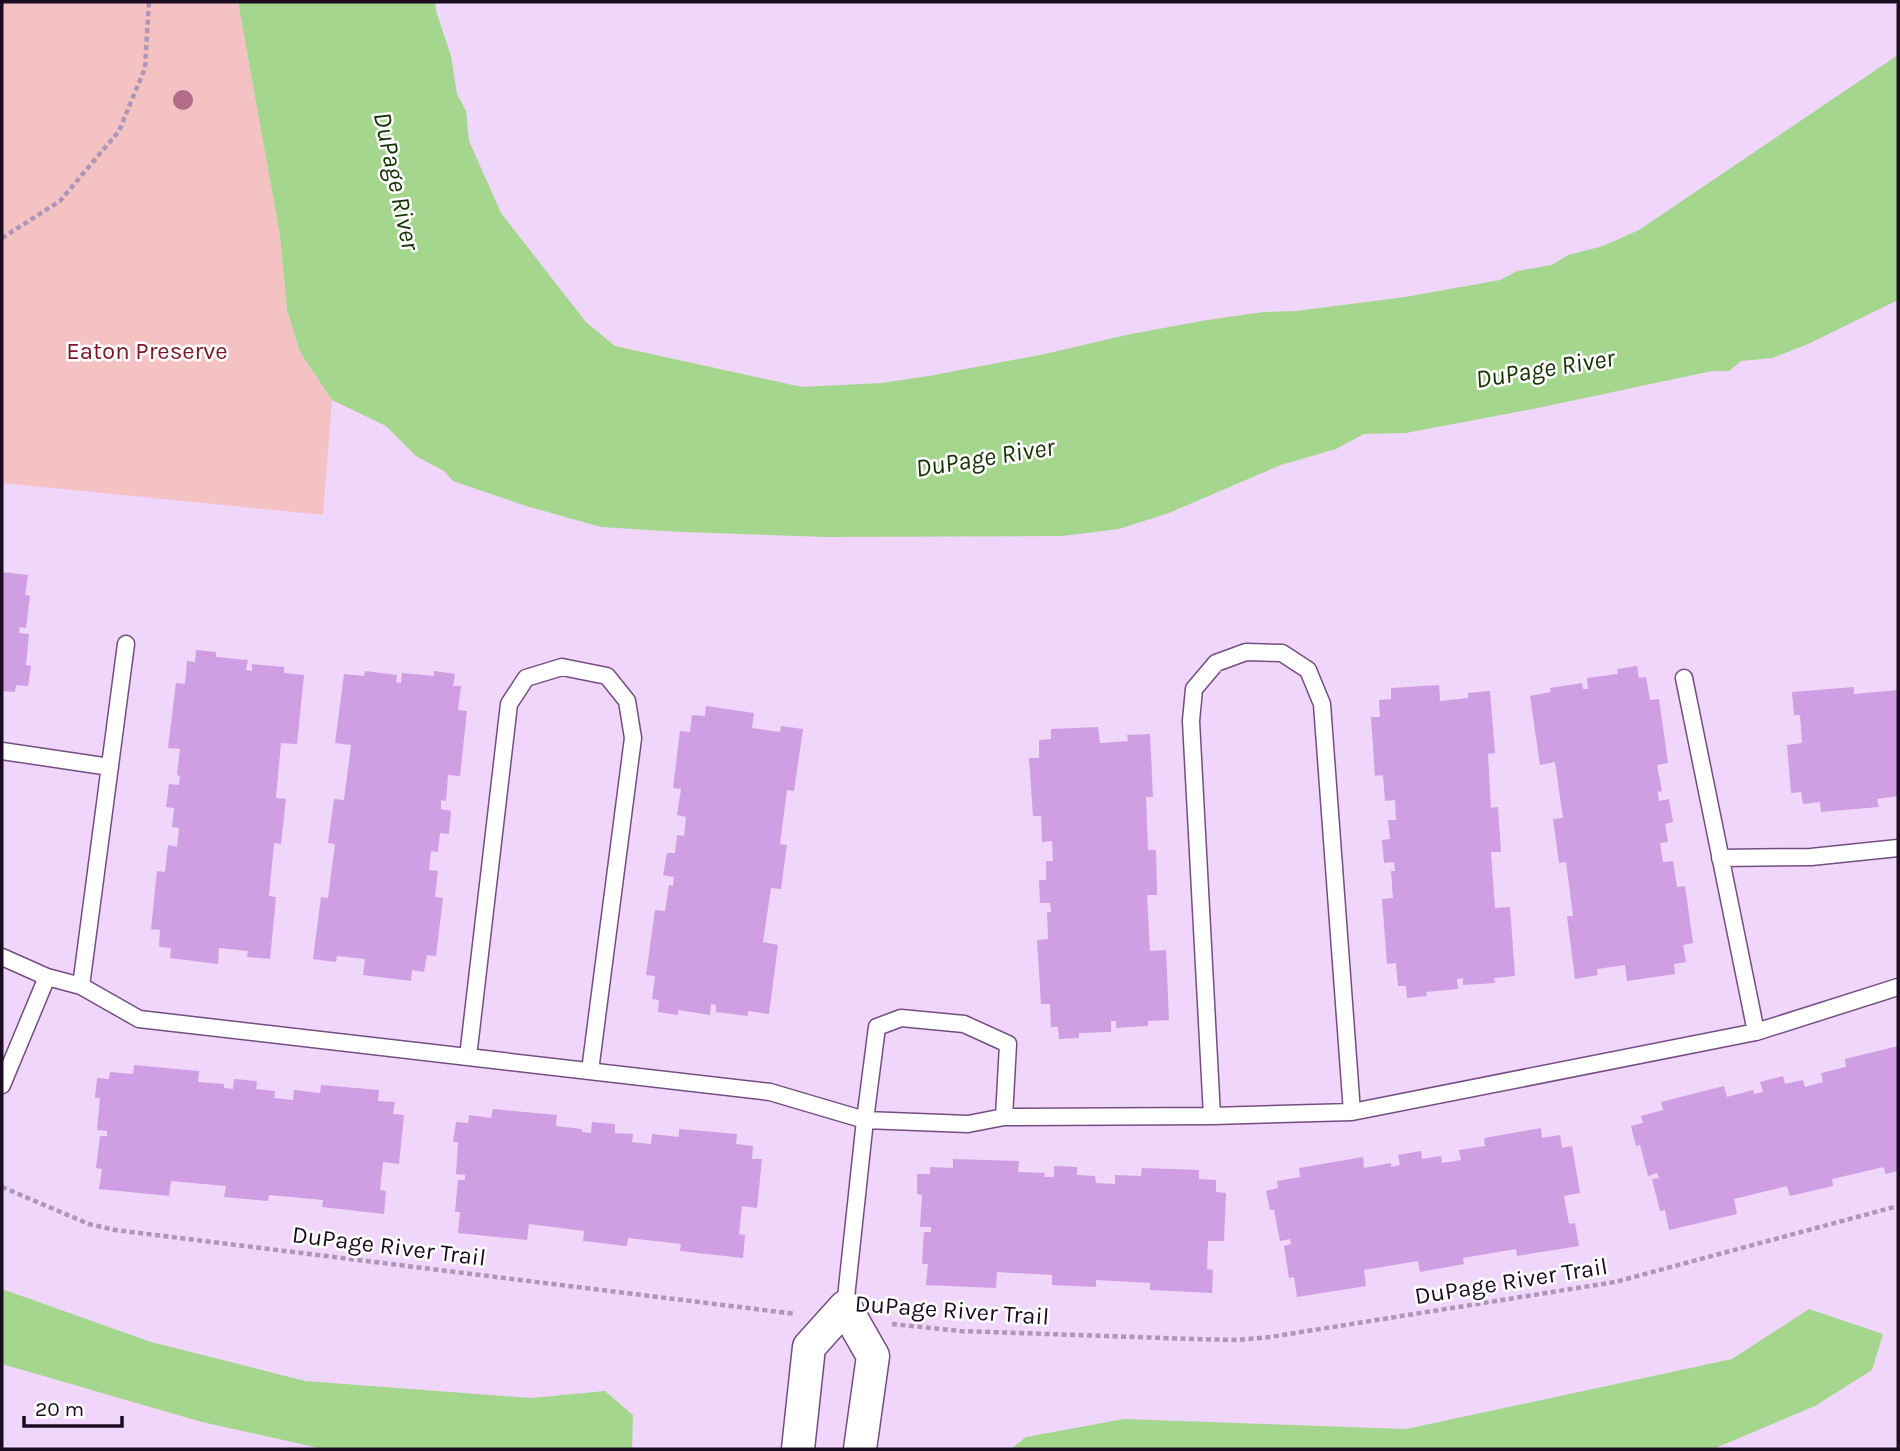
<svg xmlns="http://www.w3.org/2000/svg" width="1900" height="1451" font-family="Karla,sans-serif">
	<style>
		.green { fill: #f5c2c4 }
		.water { fill: #a5d68e }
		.building { fill: #cf9ee3 }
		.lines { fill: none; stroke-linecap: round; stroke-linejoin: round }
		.service-casing { stroke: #744e83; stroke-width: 19 }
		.minor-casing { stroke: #744e83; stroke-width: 35 }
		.path { stroke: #ad96b6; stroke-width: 4.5; stroke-dasharray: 5 3.5; stroke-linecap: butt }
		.service { stroke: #fff; stroke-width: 16 }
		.minor { stroke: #fff; stroke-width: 32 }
		.tree { fill: #b26b88 }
		.labels { text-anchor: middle; stroke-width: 5; stroke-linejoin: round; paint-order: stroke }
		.park-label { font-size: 24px; fill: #7f142a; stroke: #fff }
		.street-label { font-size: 24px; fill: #1c0c22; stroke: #fff }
		.water-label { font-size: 26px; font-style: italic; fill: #153301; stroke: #fff }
	</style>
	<rect width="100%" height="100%" fill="#f0d6fa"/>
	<path class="green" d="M2,2H238L280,236L287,310L300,352L332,400L323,515L2,483Z"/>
	<path class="water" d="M238,2H435L436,11L451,56L457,94L466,111L469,141L501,213L586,322L615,346L802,387L881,383L929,376L1045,354L1126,335L1207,320L1264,312L1296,311L1405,297L1500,280L1517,271L1552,265L1568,255L1603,246L1639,230L1898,55V300L1808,344L1772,358L1741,361L1729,371H1712L1533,409L1406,433L1364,434L1336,449L1281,465L1169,513L1119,529L1062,536L827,537L682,532L601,527L526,506L453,481L444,471L416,456L386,426L332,400L300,352L287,310L280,236Z
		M2,1289L151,1342L305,1381L531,1398L605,1391L633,1415L632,1449H323L202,1422L2,1364Z
		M1809,1309L1883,1334L1872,1370L1815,1406L1713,1449H1011L1026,1437L1124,1419L1406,1429L1732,1359Z"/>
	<path class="building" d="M2,572L28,575L25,595L30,596L26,628L20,627L19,633L29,634L26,665L31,666L28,686L16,685L15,692L2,691Z
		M196,650L216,652V657L248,660L246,670L252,671V664L284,667V673L304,675L297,744L281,743L276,798L286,799L281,844L274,843L269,896L276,897L270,959L247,957L248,951L219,948L218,964L170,958L171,948L159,947L160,930L151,929L157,871L165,872L168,845L177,847L179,828L172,827L174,808L166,807L169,784L179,785L180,776L177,775L180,749L168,748L176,683L185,684L187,661L195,662Z
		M1637,666L1639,678L1646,677L1650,700L1659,699L1668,763L1657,765L1662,791L1658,792L1659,801L1669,799L1673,822L1665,824L1668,842L1660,843L1663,862L1673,861L1677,887L1685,886L1693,943L1683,945L1686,962L1674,964L1675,974L1627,981L1625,965L1597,969L1598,975L1575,979L1567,916H1573L1566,862L1559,863L1553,819L1563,818L1555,762L1540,765L1530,696L1551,692L1550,688L1582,683L1583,689H1588L1587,678L1618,674L1617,669Z
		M365,671L397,675L396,682L401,683L402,673L434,676V671L455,674L453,686H461L458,710L467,711L460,776L448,775L446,801L441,800V809L451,811L449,834L440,833L438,852L431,851L429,870L438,871L435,897L443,898L436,956L427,955L424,972L412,970L411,981L363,975L365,959L337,956L336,962L313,959L321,897L328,898L335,844L328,843L334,799L344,800L351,745L335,743L344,674L364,676Z
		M1439,685L1440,701L1468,698V693L1490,691L1495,753L1488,754L1491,808L1498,807L1501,852H1491L1495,908L1510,907L1515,976L1494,978L1495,983L1463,985V978L1457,979L1458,989L1426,992L1427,996L1407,998L1406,986H1398L1396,963L1387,964L1382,899L1393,898L1391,871H1395L1394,862L1384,863L1382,840L1390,839L1388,820H1396L1395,800L1385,801L1383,775L1375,776L1371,717H1380L1379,700L1391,699V688Z
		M1854,687V694L1898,690V796L1877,799L1879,807L1821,812L1820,802L1803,804L1801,792L1791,793L1787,745L1802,743L1800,715H1794L1792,692Z
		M706,706L754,713L752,728L780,732L781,726L803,729L794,791L787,790L780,844L787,845L781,889L771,888L763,942L778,945L769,1014L748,1011V1016L716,1012V1005L711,1004L710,1015L678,1010V1015L658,1012L659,1000L652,999L655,976L646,975L655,910L665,911L669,885L673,886L674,877L663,875L667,853H675L677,835L684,836L686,817L677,815L681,789L673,788L680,731L690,732L692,715L705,716Z
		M1098,727L1100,743L1128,741L1127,735L1150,734L1153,797H1146L1148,850H1156L1157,895H1147L1150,951L1166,950L1169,1020L1148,1021V1026L1116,1028V1021H1111V1032L1079,1033V1038L1059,1039L1058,1027H1051L1050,1004H1041L1037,940L1048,939L1047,912H1051L1050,903H1040L1039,880H1046V861H1053L1052,841L1042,842L1041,816H1033L1029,758H1039V740L1051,739V729Z
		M1898,1046V1171L1885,1174L1884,1167L1832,1179L1833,1186L1790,1196L1787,1186L1734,1199L1737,1214L1669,1230L1665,1210L1660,1211L1652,1179L1659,1178L1657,1173L1648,1176L1640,1145L1636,1146L1631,1126L1643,1123L1641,1116L1663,1110L1661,1102L1724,1086L1727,1097L1753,1090L1754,1094L1763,1092L1760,1082L1783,1076L1785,1084L1803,1080L1805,1087L1823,1082L1821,1073L1846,1067L1845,1059Z
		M134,1065L199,1071L198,1082L224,1084V1088L233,1089L234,1079L257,1081L256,1089L275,1091L274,1098L293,1100L294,1090L320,1093L321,1085L379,1090L378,1101L395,1102L393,1114L404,1115L399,1164L383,1162L380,1190L386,1191L384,1214L322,1207L323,1200L269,1195L268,1201L224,1197L226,1186L171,1181L169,1196L99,1189L102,1169L96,1168L100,1136H107V1131L97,1130L100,1098H95L97,1078L109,1079L110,1072L133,1074Z
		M493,1109L557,1115L556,1126L582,1129V1132L591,1133L592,1122L615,1124V1133L633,1134L632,1142L651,1144L652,1134L679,1137V1129L737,1134L736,1144L753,1146L752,1159H762L757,1208L742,1206L739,1234L745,1235L743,1258L680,1251L681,1244L628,1238L627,1246L583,1241L584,1231L529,1224L527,1240L458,1233L460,1212H455L458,1180H465V1175L456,1174L458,1142H453L456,1122L468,1123L469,1115L491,1118Z
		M1541,1128L1542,1138L1560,1135L1562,1148L1572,1146L1580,1193L1564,1196L1569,1224L1575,1223L1579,1246L1517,1256L1516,1249L1463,1258L1464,1264L1420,1272L1418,1261L1364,1270L1366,1286L1297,1297L1294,1277L1289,1278L1284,1246L1291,1244L1290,1239L1280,1241L1274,1210H1270L1266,1191L1278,1188L1277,1181L1300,1177L1299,1168L1363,1157L1364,1168L1391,1163V1167L1400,1165L1398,1155L1421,1151L1422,1159L1441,1156L1442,1163L1461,1160L1459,1150L1485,1146L1484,1138Z
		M953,1159L1019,1161L1018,1172L1045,1173L1044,1177H1054V1166L1077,1167V1175L1095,1176L1096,1183L1115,1184V1175L1141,1176L1142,1168L1199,1170V1179L1216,1180V1192L1226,1193L1224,1241H1208L1207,1269L1213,1270L1212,1293L1150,1290V1283L1096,1280V1287L1052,1285V1275L997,1272L996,1288L926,1285L928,1264H922L924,1232H931V1227H920L922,1195L917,1194V1174H930V1167L953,1168Z"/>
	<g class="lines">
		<g class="service-casing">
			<path id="service" d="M2,751L110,767
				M1720,858L1811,857L1898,848
				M2,957L47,977L81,986L126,644
				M81,986L139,1019L770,1092L865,1120L877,1027L901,1018L964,1024L1008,1044L1004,1117L968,1124L865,1120L845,1307
				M1756,1032L1898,987
				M468,1057L509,704L526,678L562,667L607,676L627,701L633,738L590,1071
				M2,1085L47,977
				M1212,1116L1191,721L1194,689L1216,663L1246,652L1282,653L1308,670L1322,704L1352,1112
				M1004,1117L1212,1116L1352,1112L1756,1032L1684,678"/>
		</g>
		<g class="minor-casing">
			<path id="minor" d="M798,1449L809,1347L845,1307L873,1356L860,1449"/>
		</g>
		<path class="path" d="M2,238L60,201L119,131L145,68L149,2
			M2,1187L89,1224L115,1230L796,1314
			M892,1324L960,1331L1194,1339L1237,1340L1270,1337L1615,1282L1898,1206"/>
		<use href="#service" class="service"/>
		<use href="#minor" class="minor"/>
	</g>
	<circle class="tree" cx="183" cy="100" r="10"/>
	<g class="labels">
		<g class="park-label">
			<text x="147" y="359">Eaton Preserve</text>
		</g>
		<g class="street-label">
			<text transform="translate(389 1246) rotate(7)" y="8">DuPage River Trail</text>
			<text transform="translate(1511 1281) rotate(-9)" y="8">DuPage River Trail</text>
			<text transform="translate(952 1310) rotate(4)" y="8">DuPage River Trail</text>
		</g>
		<g class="water-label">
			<text transform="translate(397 181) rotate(78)" y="9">DuPage River</text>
			<text transform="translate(1545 368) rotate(-9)" y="9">DuPage River</text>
			<text transform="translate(985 457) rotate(-9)" y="9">DuPage River</text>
		</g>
	</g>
	<rect width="1900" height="1451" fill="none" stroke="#1c0c22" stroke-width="7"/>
	<path d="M24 1416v10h98v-10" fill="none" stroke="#1c0c22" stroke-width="3.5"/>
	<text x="35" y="1416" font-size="21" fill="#1c0c22" stroke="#ffffff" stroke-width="5" paint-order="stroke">20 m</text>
</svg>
